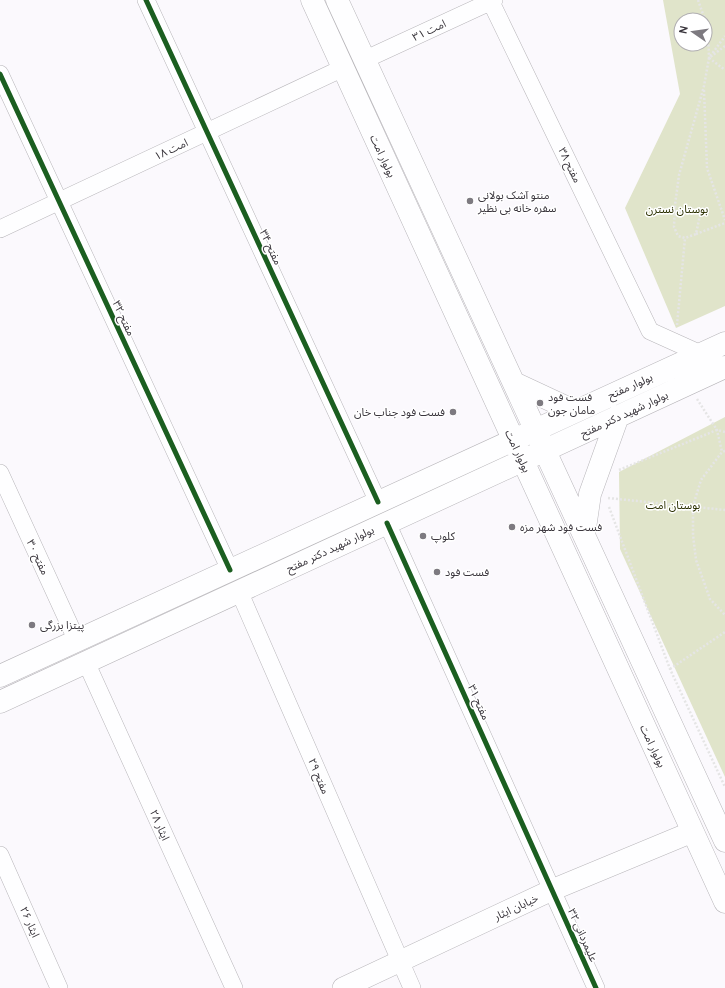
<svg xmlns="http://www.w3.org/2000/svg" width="725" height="988" font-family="Overpass,'Noto Sans Arabic',sans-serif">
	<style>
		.park { fill: #e0e4ca; fill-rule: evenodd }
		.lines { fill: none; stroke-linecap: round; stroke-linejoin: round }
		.minor-casing { stroke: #b8b6ba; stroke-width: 18 }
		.tertiary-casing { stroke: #b8b6ba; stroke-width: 22 }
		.secondary-casing { stroke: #b8b6ba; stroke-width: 23 }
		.path { stroke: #e5e5e5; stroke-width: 2.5; stroke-dasharray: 2 2; stroke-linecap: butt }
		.minor { stroke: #fefeff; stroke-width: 17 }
		.tertiary { stroke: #fefeff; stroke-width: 21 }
		.secondary { stroke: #fefeff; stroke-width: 22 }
		.cycleway-casing { stroke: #fff; stroke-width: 8 }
		.cycleway { stroke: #1b5e20; stroke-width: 5 }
		.poi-dot { fill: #7d7a80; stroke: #fff; stroke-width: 1.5 }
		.labels { text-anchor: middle; stroke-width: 3; stroke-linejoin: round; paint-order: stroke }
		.street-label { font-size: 11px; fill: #39353c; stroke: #fff }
		.poi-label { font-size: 11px; fill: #39353c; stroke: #fff; text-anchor: start }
		.park-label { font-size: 11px; fill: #2b3000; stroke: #fff }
	</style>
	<rect width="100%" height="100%" fill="#fbf9fd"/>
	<path class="park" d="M663,0H725V306L676,328L625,208L680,94ZM681,20H705V44H681Z
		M725,417V777L620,549L619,472Z"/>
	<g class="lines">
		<g class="minor-casing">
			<path id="minor" d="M146,0L378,502
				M490,0L650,331L701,354
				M364,60L494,0
				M0,74L230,570
				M0,229L343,68
				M0,473L77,641
				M387,523L596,988
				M239,591L412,988
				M86,662L234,988
				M0,855L59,988"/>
		</g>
		<g class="tertiary-casing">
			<path id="tertiary" d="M343,988L552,890L692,832"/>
		</g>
		<g class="secondary-casing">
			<path id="secondary" d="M312,0L725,902
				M337,0L725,841
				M514,383L574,411
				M584,535L590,494L618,416
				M0,676L725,343
				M0,702L725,367"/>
		</g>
		<path class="path" d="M698,0L705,20
			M705,21L708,33L709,58
			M725,46L709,58L725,70
			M704,90L707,168L725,220
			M675,212L693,208L700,215L696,234L685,238L678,236L674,227L675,205L679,175L704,86L709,58L725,36
			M696,234L725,223
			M677,325L685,238
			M697,399L717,430L722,452
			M725,451L722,452L701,480L693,506V535L696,560L710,599L725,615
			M619,470L717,430L725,432
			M608,498L725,510
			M609,507L670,669L725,787
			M670,669L725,632"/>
		<use href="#minor" class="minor"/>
		<use href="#tertiary" class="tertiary"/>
		<use href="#secondary" class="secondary"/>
		<g class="cycleway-casing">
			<path id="cycleway" d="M146,0L378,502
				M0,74L230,570
				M387,523L596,988"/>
		</g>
		<use href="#cycleway" class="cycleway"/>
	</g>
	<g class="poi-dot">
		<circle cx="470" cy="201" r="4"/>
		<circle cx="540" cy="403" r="4"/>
		<circle cx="453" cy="412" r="4"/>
		<circle cx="512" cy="527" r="4"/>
		<circle cx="423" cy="536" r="4"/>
		<circle cx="437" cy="572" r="4"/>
		<circle cx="32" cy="625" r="4"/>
	</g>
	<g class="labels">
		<g class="street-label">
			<text transform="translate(429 30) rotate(-25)" y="4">امت ۳۱</text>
			<text transform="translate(171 149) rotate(-25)" y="4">امت ۱۸</text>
			<text transform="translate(383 156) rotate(65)" y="4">بولوار امت</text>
			<text transform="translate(570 165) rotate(64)" y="4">مفتح ۳۸</text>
			<text transform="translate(271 247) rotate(65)" y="4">مفتح ۳۴</text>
			<text transform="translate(124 318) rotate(65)" y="4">مفتح ۳۲</text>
			<text transform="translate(630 386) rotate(-24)" y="4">بولوار مفتح</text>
			<text transform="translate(624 414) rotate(-25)" y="4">بولوار شهید دکتر مفتح</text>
			<text transform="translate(518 451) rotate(65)" y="4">بولوار امت</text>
			<text transform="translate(330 549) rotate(-25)" y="4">بولوار شهید دکتر مفتح</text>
			<text transform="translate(38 557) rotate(65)" y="4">مفتح ۳۰</text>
			<text transform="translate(479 702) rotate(66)" y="4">مفتح ۳۱</text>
			<text transform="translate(653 746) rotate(65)" y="4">بولوار امت</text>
			<text transform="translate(319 776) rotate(67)" y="4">مفتح ۲۹</text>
			<text transform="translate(160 825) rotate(66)" y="4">ایثار ۲۸</text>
			<text transform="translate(516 907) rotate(-25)" y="4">خیابان ایثار</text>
			<text transform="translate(30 922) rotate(66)" y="4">ایثار ۲۶</text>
			<text transform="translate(583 935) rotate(66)" y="4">علیمردانی ۳۲</text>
		</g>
		<g class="poi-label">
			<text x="478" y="199">منتو آشک بولانی<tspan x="478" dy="13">سفره خانه بی نظیر</tspan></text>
			<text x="548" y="401">فست فود<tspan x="548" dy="13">مامان جون</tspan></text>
			<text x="445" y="416" text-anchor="end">فست فود جناب خان</text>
			<text x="520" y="531">فست فود شهر مزه</text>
			<text x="431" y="540">کلوپ</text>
			<text x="445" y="576">فست فود</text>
			<text x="40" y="629">پیتزا بزرگی</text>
		</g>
		<g class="park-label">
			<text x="677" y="213">بوستان نسترن</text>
			<text x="673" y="509">بوستان امت</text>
		</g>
	</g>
	<g transform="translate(693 32) rotate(283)"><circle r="19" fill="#ffffff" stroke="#b0aeb1"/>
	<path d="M0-3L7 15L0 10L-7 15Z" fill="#7d7a80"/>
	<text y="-6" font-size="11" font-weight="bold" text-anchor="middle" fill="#39353c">N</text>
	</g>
</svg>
